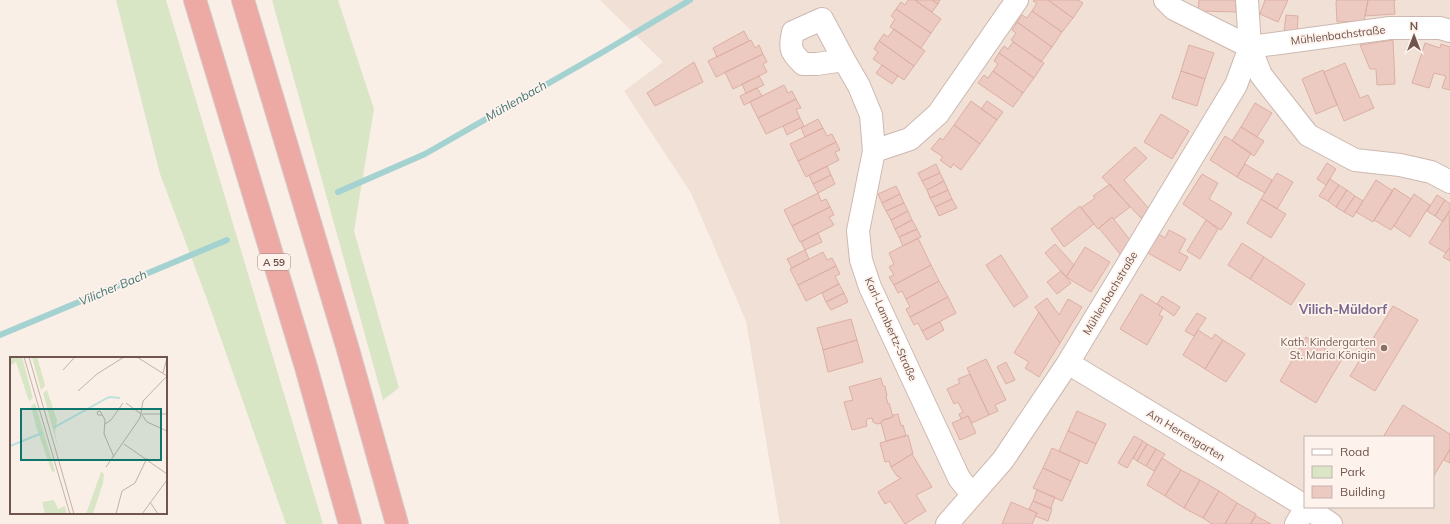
<svg xmlns="http://www.w3.org/2000/svg" width="1450" height="524" font-family="Mulish,sans-serif">
	<style>
		.residential { fill: #f1e0d5; fill-rule: evenodd }
		.green { fill: #d9e6c6 }
		.lines { fill: none; stroke-linecap: round; stroke-linejoin: round }
		.stream { stroke: #a4d2d1; stroke-width: 6 }
		.building { fill: #eccac1; stroke: #ddafa3 }
		.minor-casing { stroke: #cdb8b0; stroke-width: 24 }
		.highway-casing { stroke: #d4ccca; stroke-width: 24 }
		.minor { stroke: #fff; stroke-width: 22 }
		.highway { stroke: #edaaa4; stroke-width: 22 }
		.education-dot { fill: #8d6e63; stroke: #fdf3ec; stroke-width: 1.5 }
		.labels { text-anchor: middle; stroke-width: 3.5; stroke-linejoin: round; paint-order: stroke }
		.shield { fill: #fdf3ec; stroke: #9a847d; stroke-width: 1 }
		.shield-label { font-size: 10px; font-weight: bold; fill: #70544e }
		.street-label { font-size: 11px; fill: #70544e; stroke: #fdf3ec }
		.education-label { font-size: 11px; fill: #785e54; stroke: #fdf3ec; text-anchor: end }
		.water-label { font-size: 12px; font-style: italic; fill: #437474; stroke: #fdf3ec }
		.quarter-label { font-size: 13px; font-weight: bold; fill: #79668c; stroke: #fdf3ec }
		.inset-river { fill: none; stroke: #bde1e0; stroke-width: 2 }
		.inset-road { fill: none; stroke: #c3b1a9; stroke-width: 1 }
		.view { fill: #0f766e; fill-opacity: 0.15; stroke: #0f766e; stroke-width: 2 }
		.inset-edge { fill: none; stroke: #70544e; stroke-width: 2 }
	</style>
	<rect width="100%" height="100%" fill="#faefe6"/>
	<path class="residential" d="M600,0H1450V524H780L746,321L691,193L624,91L663,62ZM1305,437H1433V507H1305Z"/>
	<path class="green" d="M116,0H166L323,524H286L208,302L160,174Z
		M272,0H338L374,109L354,231L399,388L383,400Z"/>
	<g class="lines">
		<path class="stream" d="M338,192L425,154L603,52L690,0
			M0,335L227,240"/>
	</g>
	<path class="building" d="M908,0H915L941,19L931,33L896,9L901,2L905,5Z
		M916,0H932L938,4L932,12L916,1Z
		M932,0H940L938,4Z
		M1034,0H1048L1073,18L1062,32L1032,11L1037,3L1033,1Z
		M1048,0H1078L1083,3L1073,18Z
		M1199,0H1236V12L1198,11Z
		M1265,0H1288L1278,22L1260,14Z
		M1337,0H1368L1364,21L1337,22L1336,2Z
		M1368,0H1396H1394L1395,14L1365,16Z
		M896,9L931,33L921,48L890,27L895,19L891,16Z
		M1032,11L1062,32L1052,47L1017,22L1022,15L1027,18Z
		M1286,15L1298,16L1297,33L1284,32Z
		M1017,22L1052,47L1041,62L1011,40L1016,33L1012,30Z
		M894,29L925,51L914,66L879,41L884,34L888,37Z
		M744,31L749,41L717,57L713,48Z
		M751,40L755,48L759,45L763,54L716,77L708,61Z
		M1393,40L1395,84L1377,85L1376,69H1370L1360,45Z
		M879,41L914,66L904,80L873,59L878,52L874,49Z
		M1013,42L1044,63L1034,78L999,53L1004,46L1008,49Z
		M1425,43L1440,48L1441,44L1450,47V90L1442,88L1446,76L1434,73L1429,88L1412,83Z
		M1189,45L1214,53L1205,79L1181,71Z
		M999,53L1034,78L1023,93L993,71L998,64L994,61Z
		M763,54L767,62L763,64L767,72L733,89L725,72Z
		M694,62L703,82L655,106L647,93Z
		M1345,63L1360,98L1368,95L1374,108L1344,121L1324,72Z
		M882,65L898,76L892,84L876,73Z
		M1323,70L1337,105L1316,114L1302,79Z
		M993,71L1023,93L1013,107L978,83L984,75L988,78Z
		M1181,71L1205,79L1197,106L1172,98Z
		M759,76L764,85L746,93L742,84Z
		M784,85L788,93L792,91L796,99L758,118L750,102Z
		M757,88L762,96L744,105L740,96Z
		M796,99L801,108L796,109L800,118L766,134L758,118Z
		M971,101L997,120L980,144L954,125Z
		M987,101L1003,112L997,120L981,109Z
		M1255,103L1272,113L1257,137L1241,127Z
		M1161,114L1189,131L1172,159L1144,142Z
		M800,118L804,126L787,135L783,126Z
		M818,119L823,128L805,137L801,128Z
		M954,125L980,144L961,170L953,164L951,168L940,160L943,157L931,149L940,138L943,140Z
		M1241,127L1264,141L1254,156L1232,141Z
		M823,128L827,136L832,134L836,142L798,161L790,144Z
		M1225,136L1251,153L1237,177L1210,160Z
		M836,142L840,150L835,152L839,160L806,177L798,161Z
		M1135,147L1147,158L1124,180L1150,210L1141,218L1102,177Z
		M1327,163L1336,169L1326,185L1317,179Z
		M936,164L940,173L922,181L918,173Z
		M1245,164L1272,180L1265,193L1237,177Z
		M827,166L831,175L813,184L809,175Z
		M940,173L944,181L927,190L922,181Z
		M1277,173L1293,182L1277,209L1261,199Z
		M1202,174L1218,183L1209,199L1232,213L1221,230L1183,204Z
		M831,175L835,184L818,193L813,184Z
		M1330,179L1339,185L1328,201L1319,196Z
		M1376,180L1393,191L1373,222L1356,212Z
		M944,181L948,190L930,198L927,190Z
		M1110,184L1130,207L1114,219L1112,217L1098,229L1081,208L1095,198L1093,196Z
		M1339,185L1347,190L1336,207L1328,201Z
		M896,186L900,194L882,203L878,194Z
		M1394,188L1411,199L1391,230L1374,220Z
		M948,190L952,199L935,207L930,198Z
		M1347,190L1355,196L1344,212L1336,207Z
		M818,193L821,201L826,199L830,207L792,226L784,210Z
		M900,194L904,203L886,211L882,203Z
		M1414,194L1430,205L1410,237L1394,226Z
		M1437,195L1445,200L1435,216L1427,211Z
		M1355,196L1363,201L1353,217L1344,212Z
		M952,199L957,208L939,216L935,207Z
		M1261,199L1286,214L1271,238L1247,223Z
		M1445,200L1450,204V210L1443,222L1435,216Z
		M904,203L908,211L891,220L886,211Z
		M1080,206L1094,224L1064,247L1051,229Z
		M830,207L834,215L829,217L834,225L800,242L792,226Z
		M908,211L912,220L895,229L891,220Z
		M1449,211L1450,247L1446,253L1429,243Z
		M1112,217L1133,244L1120,254L1099,228Z
		M912,220L917,229L899,237L895,229Z
		M1206,220L1218,229L1200,259L1187,251Z
		M917,229L921,237L903,246L899,237Z
		M1169,230L1186,239L1179,252L1188,257L1180,271L1146,252L1157,233L1165,238Z
		M818,233L822,242L805,250L801,242Z
		M918,238L931,265L894,285L889,277L894,275L889,267L894,264L889,253Z
		M1242,243L1264,257L1250,279L1228,265Z
		M1055,244L1074,265L1066,277L1045,253Z
		M1085,247L1110,262L1091,292L1066,277Z
		M1450,247V261L1443,257Z
		M805,250L809,259L792,268L787,259Z
		M823,252L827,260L832,258L836,266L798,285L790,269Z
		M1001,255L1028,297L1014,307L986,265Z
		M1264,257L1305,284L1291,305L1250,279Z
		M931,265L939,281L906,299L902,291L898,293L894,285Z
		M836,266L840,274L835,276L839,284L806,301L798,285Z
		M1061,271L1071,283L1057,294L1047,282Z
		M939,281L948,297L910,317L906,309L910,307L906,299Z
		M839,284L844,293L826,302L822,293Z
		M844,293L848,302L831,310L826,302Z
		M1141,294L1163,308L1159,315L1163,317L1147,345L1120,329Z
		M1162,296L1180,307L1174,316L1157,304Z
		M948,297L956,313L922,331L918,323L914,325L910,317Z
		M1047,298L1059,315L1068,299L1082,307L1060,343L1035,307Z
		M1393,306L1418,320L1375,391L1350,376Z
		M1039,312L1060,343L1039,377L1025,368L1029,362L1014,353Z
		M1197,313L1206,318L1194,336L1185,331Z
		M851,319L857,340L823,350L817,328Z
		M940,322L944,330L927,340L922,331Z
		M1198,330L1212,339L1215,334L1223,340L1205,369L1183,355Z
		M1306,337L1342,359L1316,403L1280,381Z
		M857,340L863,362L828,372L823,350Z
		M1223,340L1245,354L1226,382L1205,369Z
		M986,359L1006,400L995,405L998,411L989,415L967,368Z
		M1006,362L1015,380L1006,384L997,367Z
		M970,374L989,415L972,423L968,416L961,419L959,414L963,412L958,402L954,404L947,389L960,383L958,379Z
		M881,378L883,386H885L887,396H886L888,404L889,403L893,417L883,420L881,423L877,424L873,422L872,418L867,419L866,421L867,426L852,430L844,402L853,400L849,387Z
		M1403,405L1450,434V449L1433,477V437H1383Z
		M1077,411L1106,424L1096,444L1068,431Z
		M898,414L901,426L903,425L906,436L886,441L881,423L883,420L893,417V415Z
		M968,416L976,433L960,440L952,423Z
		M1068,431L1096,444L1087,464L1059,451Z
		M908,435L913,454H912L891,467L889,461L885,462L880,443Z
		M1134,436L1143,441L1127,468L1118,463Z
		M1143,441L1147,444L1137,461L1133,458Z
		M1147,444L1156,449L1146,466L1137,461Z
		M1052,448L1080,461L1071,481L1043,468Z
		M1156,449L1165,454L1154,471L1146,466Z
		M1450,449V463L1444,460Z
		M912,454L932,487L916,495L926,511L905,524L890,501L885,504L878,492L901,478L897,476L891,467Z
		M1162,458L1181,470L1165,496L1147,485Z
		M1043,468L1071,481L1062,501L1033,488Z
		M1181,470L1200,480L1184,508L1165,496Z
		M1200,480L1219,491L1203,518L1184,508Z
		M1037,490L1055,497L1051,508L1033,501Z
		M1219,491L1237,503L1225,524H1212L1203,518Z
		M1033,501L1052,509L1048,521L1035,516L1037,513L1029,509Z
		M1011,502L1037,513L1032,524H1002Z
		M1237,503L1256,514L1250,524H1225Z
		M1256,516L1271,524H1251Z"/>
	<g class="lines">
		<g class="minor-casing">
			<path id="minor" d="M1165,0L1174,9L1250,47
				M1247,0L1250,47L1261,75L1308,135L1355,160L1400,165L1431,172L1450,182
				M1250,47L1390,28H1440L1450,31
				M844,60L817,64H803C791,52 789,49 793,32L822,19L844,60L859,86L871,115L874,151L858,231L861,260L870,287L959,478L972,495
				M874,151L910,139L938,114L1017,0
				M1068,363L1305,506
				M1306,507L1331,524
				M947,524L1003,460L1068,363L1236,85L1250,47
				M1296,524L1306,507"/>
		</g>
		<g class="highway-casing">
			<path id="highway" d="M195,0L306,367L350,524
				M243,0L347,346L397,524"/>
		</g>
		<use href="#minor" class="minor"/>
		<use href="#highway" class="highway"/>
	</g>
	<circle class="education-dot" cx="1384" cy="348" r="4"/>
	<g class="labels">
		<rect class="shield" x="258" y="254" width="32" height="16" rx="3"/>
		<g class="shield-label">
			<text x="274" y="266">A 59</text>
		</g>
		<g class="street-label">
			<text transform="translate(1338 35) rotate(-7)" y="4">Mühlenbachstraße</text>
			<text transform="translate(1110 293) rotate(-59)" y="4">Mühlenbachstraße</text>
			<text transform="translate(891 329) rotate(66)" y="4">Karl-Lambertz-Straße</text>
			<text transform="translate(1186 435) rotate(31)" y="4">Am Herrengarten</text>
		</g>
		<g class="education-label">
			<text x="1376" y="346">Kath. Kindergarten<tspan x="1376" dy="13">St. Maria Königin</tspan></text>
		</g>
		<g class="water-label">
			<text transform="translate(516 101) rotate(-30)" y="4">Mühlenbach</text>
			<text transform="translate(113 288) rotate(-23)" y="4">Vilicher Bach</text>
		</g>
		<g class="quarter-label">
			<text x="1343" y="314">Vilich-Müldorf</text>
		</g>
	</g>
	<g transform="translate(10 357)">
		<rect width="157" height="157" fill="#faefe6"/>
		<path d="M0,0H12L23,41L19,44L6,5L0,9ZM22,0H27L34,24L35,29L31,33ZM37,33L47,63L45,75L48,91L33,36ZM25,46L45,114L42,115L26,69L21,49ZM91,115L94,117L93,126L83,157H76ZM44,143L48,152L55,149L57,157H35L32,145Z" fill="#d9e6c6"/>
		<path class="inset-river" d="M43,71L99,40L110,41M0,89L32,76"/>
		<path class="inset-road" d="M14,0L60,157M19,0L64,157M127,0L157,19M53,13L65,0M153,16L157,1M68,34L87,17L114,0M116,46L131,57M131,57H157M92,58H88L87,55L90,54L94,61L95,63L94,77L104,100M132,58L137,65L157,74M95,67L101,63L113,46M114,87L157,117M96,110L130,61L133,44L157,19M140,145L148,157M106,157L112,134L125,126L137,101M132,157L157,123"/>
		<path class="view" d="M11,52H151V103H11Z"/>
		<rect width="157" height="157" class="inset-edge"/>
	</g>
	<rect x="1304" y="436" width="130" height="72" fill="#fdf3ec" stroke="#c5b3ad"/>
	<rect x="1312" y="449" width="20" height="6" fill="#ffffff" stroke="#c5b3ad"/>
	<text x="1340" y="456" font-size="12" fill="#70544e">Road</text>
	<rect x="1312" y="466" width="20" height="12" fill="#d9e6c6" stroke="#c5b3ad"/>
	<text x="1340" y="476" font-size="12" fill="#70544e">Park</text>
	<rect x="1312" y="486" width="20" height="12" fill="#eccac1" stroke="#c5b3ad"/>
	<text x="1340" y="496" font-size="12" fill="#70544e">Building</text>
	<g transform="translate(1414 36)" stroke="#fdf3ec" stroke-width="3" paint-order="stroke">
	<path d="M0-3L7 15L0 10L-7 15Z" fill="#70544e"/>
	<text y="-6" font-size="11" font-weight="bold" text-anchor="middle" fill="#70544e">N</text>
	</g>
</svg>
